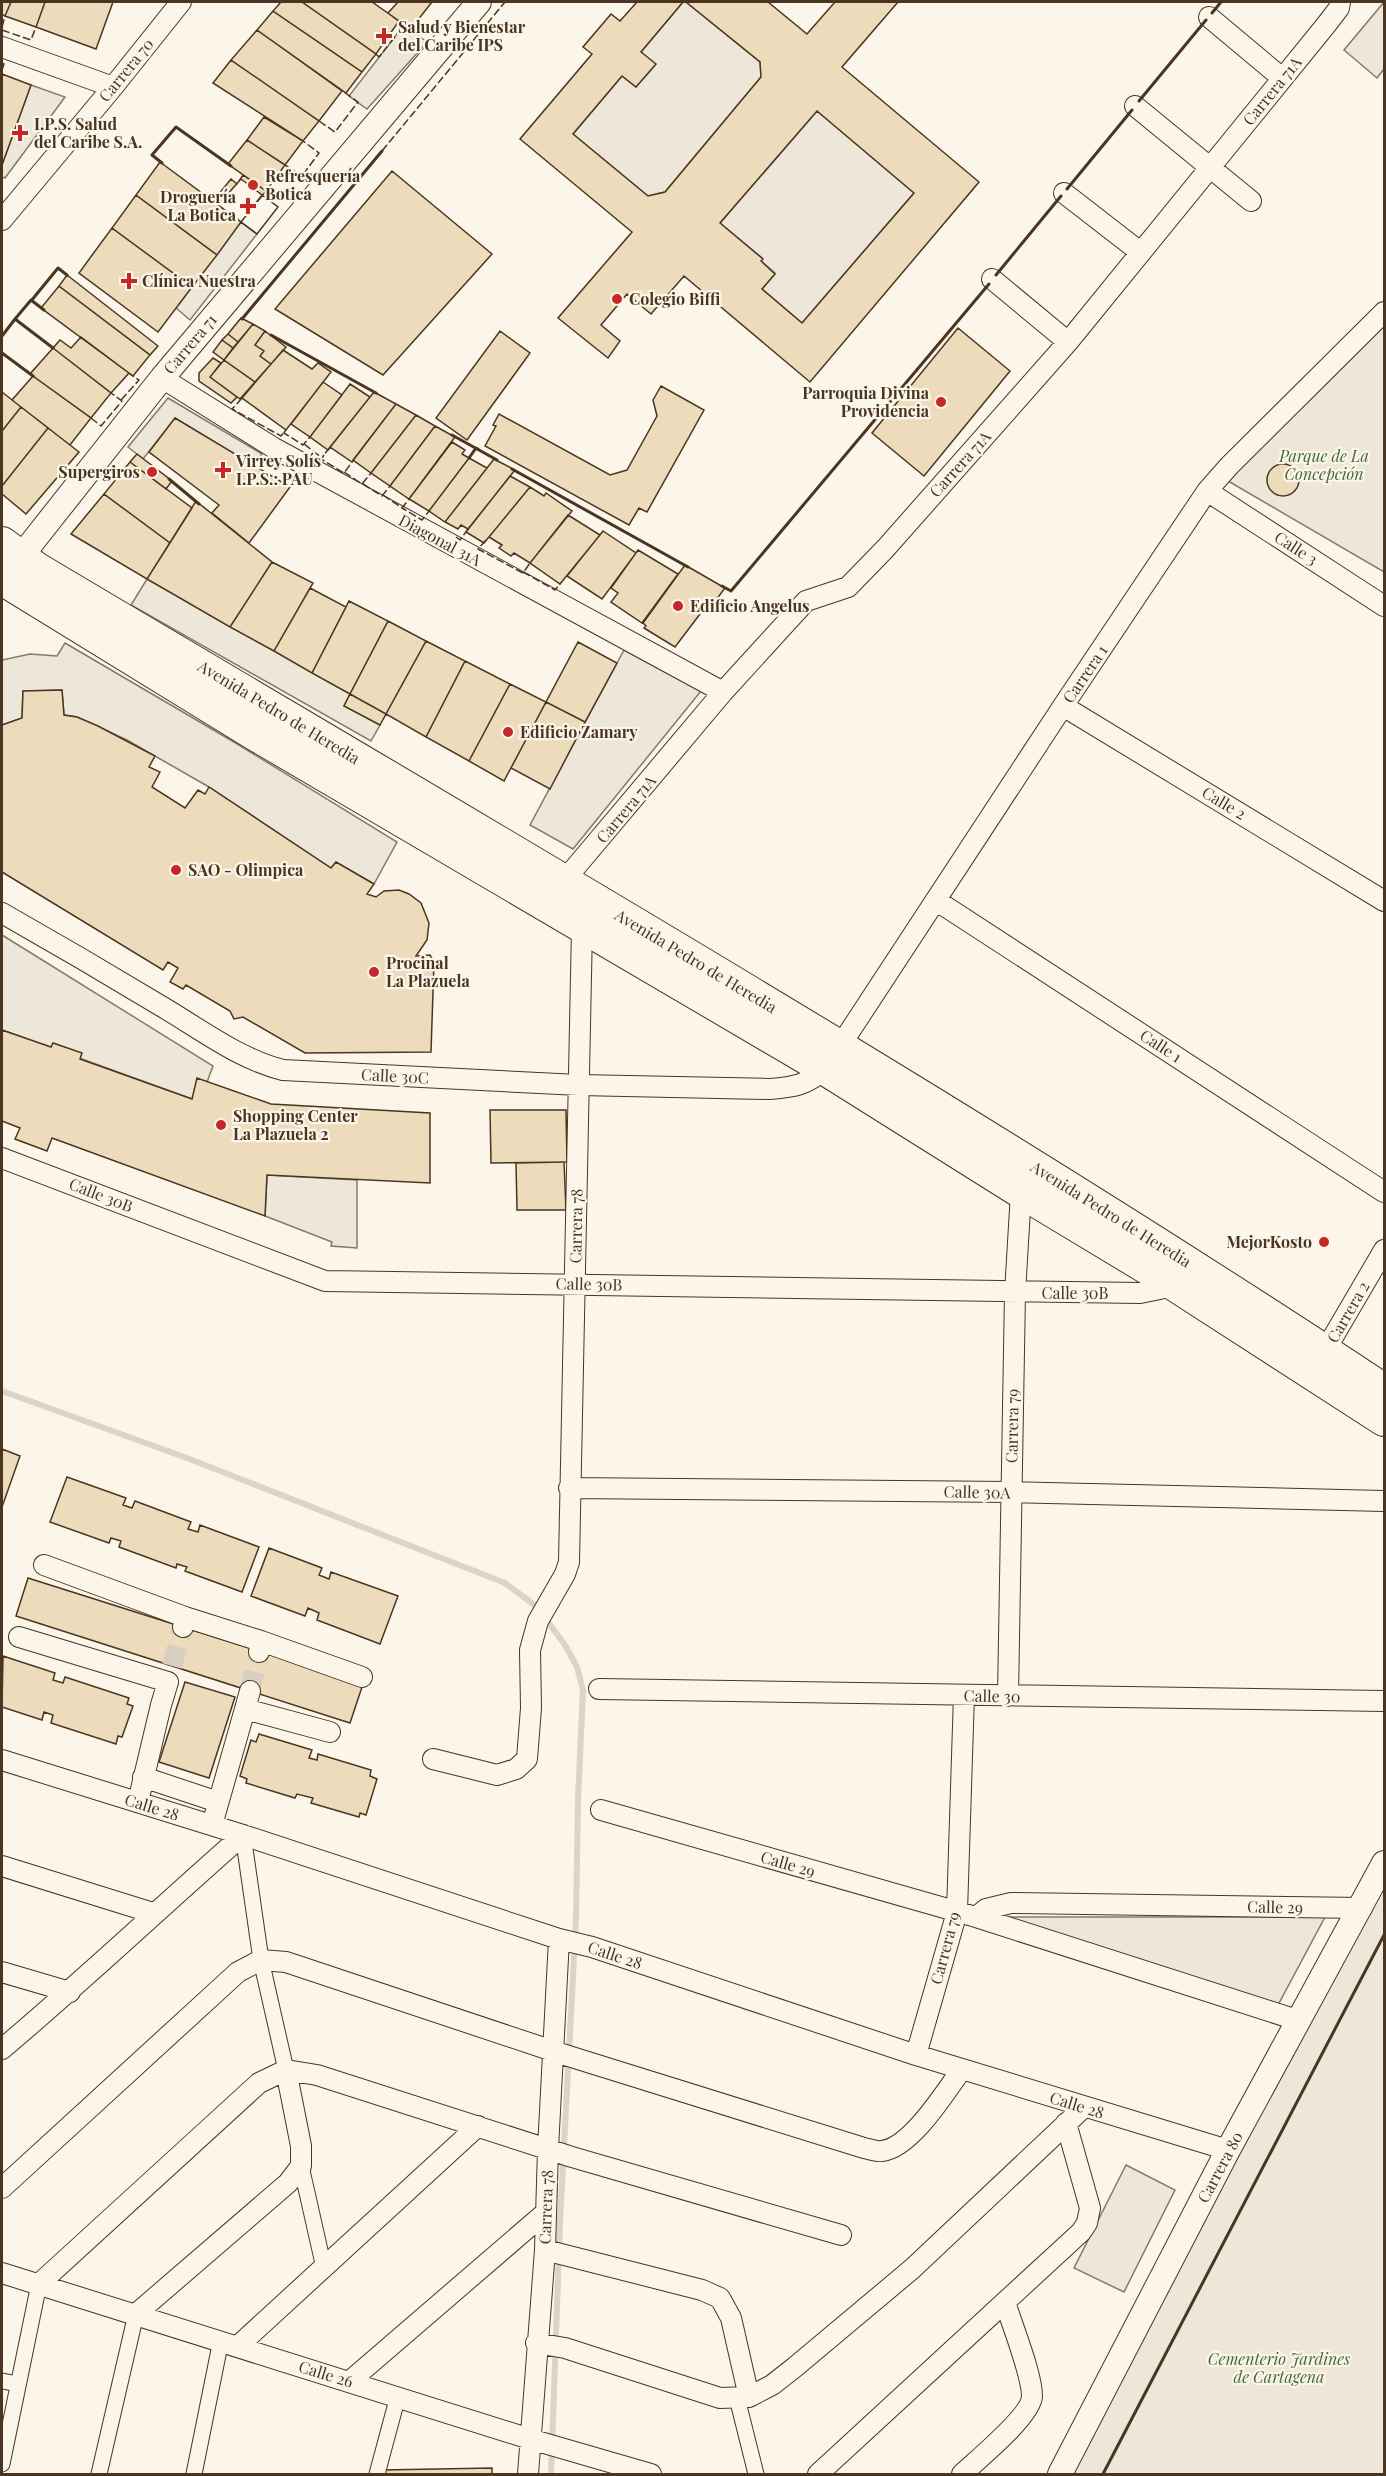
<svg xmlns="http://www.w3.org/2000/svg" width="1386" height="2476" font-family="'Playfair Display',serif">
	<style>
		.green { fill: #ede6d9; stroke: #887966; stroke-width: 1.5 }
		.parking { fill: #ede7d9; stroke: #887966; stroke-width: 1.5 }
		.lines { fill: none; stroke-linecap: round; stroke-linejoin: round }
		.stream { stroke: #dcd4c6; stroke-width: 6 }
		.building { fill: #ecdcbc; stroke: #4a3520; stroke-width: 1.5; fill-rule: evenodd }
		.minor-tunnel { stroke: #d8cfc1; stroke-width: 20; stroke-dasharray: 20 10; stroke-linecap: butt }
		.pedestrian-casing { stroke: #4a3520; stroke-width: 17 }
		.minor-casing { stroke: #4a3520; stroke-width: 22 }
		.tertiary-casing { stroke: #4a3520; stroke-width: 26 }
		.trunk-casing { stroke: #4a3520; stroke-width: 34 }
		.pedestrian { stroke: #fbf6e9; stroke-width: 15 }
		.minor { stroke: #fbf6e9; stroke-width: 20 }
		.tertiary { stroke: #fbf6e9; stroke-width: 24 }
		.trunk { stroke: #fbf6e9; stroke-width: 32 }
		.fence { stroke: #4a3520; stroke-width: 1.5; stroke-dasharray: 8 3; stroke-linecap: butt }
		.wall { stroke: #4a3520; stroke-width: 3 }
		.poi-dot { fill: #c62828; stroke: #fbf6e9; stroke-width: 2 }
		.labels { text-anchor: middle; stroke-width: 4.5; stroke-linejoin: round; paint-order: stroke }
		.poi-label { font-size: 16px; font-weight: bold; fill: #4a3520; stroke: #fbf6e9; text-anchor: start }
		.street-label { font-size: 16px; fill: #4a3520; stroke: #fbf6e9 }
		.park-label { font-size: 16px; font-style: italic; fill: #436837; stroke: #fbf6e9 }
	</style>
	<rect width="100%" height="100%" fill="#fbf6e9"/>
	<path class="green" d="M683,2H686L760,62L761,77L665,192L648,196L573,134L622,76L636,87L655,65L641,52Z
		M1384,2V69L1377,78L1344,50Z
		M817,111L914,193L802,323L762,289L775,273L761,261L762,258L720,223Z
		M1382,325L1384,327V572L1223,478Z
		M624,650L701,691L573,849L530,825Z
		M1384,1881V2474H1068Z
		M1002,1917H1325L1278,2005Z
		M1126,2165L1175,2190L1124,2292L1074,2268Z"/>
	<path class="parking" d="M404,25L427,42L367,109L349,96Z
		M31,85L65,97L5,178L2,177V165Z
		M241,222L257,234L190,320L176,308Z
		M168,398L262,454L253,466L175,418L143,459L128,447Z
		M147,579L350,694L344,706L380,725L371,741L131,605Z
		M65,643L234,742L397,842L374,884L336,862L331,868L209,787L127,740L77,717L64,715L62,690L23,691L22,718L2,725V660L30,654L57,656Z
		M2,935L213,1066L207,1082L192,1099L2,1030Z
		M267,1175L357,1180V1248L331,1246L332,1242L265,1216Z"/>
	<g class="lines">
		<path class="stream" d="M2,1391L187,1458L505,1583L537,1607L565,1645L577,1667L583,1690L578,1800L576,1919L560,2222L551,2474"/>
	</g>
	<path class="building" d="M2,2H11L5,16L2,14Z
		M11,2H45L36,27L5,16Z
		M45,2H113L96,49L36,27Z
		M281,2H302L376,54L362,72L273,11Z
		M302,2H372L399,21L376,54Z
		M398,2H432L410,30L388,13Z
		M637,2H683L641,52L656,64L636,87L622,76L573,134L648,196L665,192L761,77L760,62L686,2H768L807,34L835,2H898L842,67L979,182L810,382L684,276L651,314L627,294L601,325L620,341L608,358L558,318L632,232L520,139L592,54L583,47L611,14L620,21ZM817,111L914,193L802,323L762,289L775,274L761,261L763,259L720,223Z
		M273,11L362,72L346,93L257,30Z
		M257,30L342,91L319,121L231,60Z
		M231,60L319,121L303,141L213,83Z
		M2,74L31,85L2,165Z
		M264,117L303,141L285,165L247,140Z
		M247,140L285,165L266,191L228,164Z
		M160,162L241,222L217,255L136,195Z
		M392,171L492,254L383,375L275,309Z
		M243,175L266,191L241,222L213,201L231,179L237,184Z
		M241,179L278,207L257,234L218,205Z
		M136,195L217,255L192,287L112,228Z
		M262,195L278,207L257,234L241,222Z
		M112,228L192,287L158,332L79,273Z
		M67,275L158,346L150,355L59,286Z
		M59,286L150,355L133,376L41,308Z
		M241,318L253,324L238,342L228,334Z
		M253,324L265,331L255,345L264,351L260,356L271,364L255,382L224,360Z
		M958,328L1010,371L924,476L872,433Z
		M265,331L286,347L271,364L260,356L264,351L255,345Z
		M500,331L530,353L467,440L436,418Z
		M228,334L238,342L233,348L222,340Z
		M81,337L129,373L111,393L53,348L60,340L71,348Z
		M222,340L233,348L224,360L213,352Z
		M53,348L111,393L91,418L30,374Z
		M283,350L312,369L318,363L331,372L286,430L242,398Z
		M213,358L221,363L210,377L237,397L231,403L199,381V373Z
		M224,360L255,382L240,399L210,377Z
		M33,376L91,418L70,445L12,400Z
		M323,382L342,395L310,437L291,424Z
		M350,384L370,397L328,450L310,437Z
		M661,386L704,410L647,512L639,508L629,525L485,446L496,426L493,425L499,414L610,475L627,470L657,416L653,400Z
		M2,392L21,407L2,431Z
		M374,392L396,404L352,462L330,447Z
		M396,404L416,415L371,473L353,460Z
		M21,407L48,428L2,486V431Z
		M416,415L435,426L390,486L371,473Z
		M175,418L290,487L249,543L212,513L219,505L149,452Z
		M435,426L455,437L409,499L390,486Z
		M48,428L79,452L26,514L2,494V486Z
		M452,442L465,450L462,454L469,458L429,511L409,499Z
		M137,454L172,481L166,489L130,462Z
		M469,458L487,468L445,522L429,511Z
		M494,459L515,470L468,529L461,525L458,529L445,522Z
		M130,462L192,508L170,543L104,494Z
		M1267 480a16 16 0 1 1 32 0a16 16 0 1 1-32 0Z
		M510,476L530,487L484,543L466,532Z
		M530,487L544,496L546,493L572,511L530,563L514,553L511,556L499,548L502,545L489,537Z
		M104,494L170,543L147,579L71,534Z
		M196,501L272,562L230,627L147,579Z
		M568,515L600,535L560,584L530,563Z
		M603,531L636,553L602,599L567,576Z
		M638,550L678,574L642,623L611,602L618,593L611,588Z
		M272,562L313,583L274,651L230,627Z
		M685,565L725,588L710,608L703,604L697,611L700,614L675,647L644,628L646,626L643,623Z
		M310,588L346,607L312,673L274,651Z
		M349,601L388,621L350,694L312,673Z
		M388,621L426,641L386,714L350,694Z
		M426,641L465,661L426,737L386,714Z
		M578,642L617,663L585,722L546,702Z
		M465,661L510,684L469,761L426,737Z
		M510,684L546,702L504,781L469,761Z
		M62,690L64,715L77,717L98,726L155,756L149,767L160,772L152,787L185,808L198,790L205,794L209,787L331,868L336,862L374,884L367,894L376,897L384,891L399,890L409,894L421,903L429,923L427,940L416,956L430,955L434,962L431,1052L305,1053L243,1017L234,1019L230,1011L186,985L183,989L170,982L178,968L168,962L163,970L2,872V725L22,718L23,691Z
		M350,694L386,714L380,725L344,706Z
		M546,702L585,722L550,789L511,768Z
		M2,1030L51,1047L53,1043L82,1053L80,1059L192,1099L197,1078L271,1104L430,1113V1183L267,1175L265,1216L52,1138L47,1151L15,1139L20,1128L2,1121Z
		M490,1110H566L567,1162L491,1163Z
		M564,1162L566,1210H517L516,1163Z
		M2,1449L20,1456L2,1507Z
		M67,1477L126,1498L123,1505L132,1508L135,1501L191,1522L188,1529L198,1532L200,1525L259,1547L242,1592L185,1571L187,1567L177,1564L176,1568L119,1547L121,1541L111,1538L109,1543L50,1522Z
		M269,1548L322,1568L319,1575L329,1579L331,1572L398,1596L380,1644L317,1620L319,1613L308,1608L305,1616L251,1596Z
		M28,1578L363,1684L350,1723L16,1616Z
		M3,1656L55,1673L53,1680L63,1683L65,1677L129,1698L127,1704L133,1706L122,1737L118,1736L116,1744L51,1723L53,1715L44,1712L42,1720L2,1707Z
		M185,1682L235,1697L209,1778L159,1762Z
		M259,1734L312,1750L309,1758L317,1760L318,1754L371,1770L370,1776L377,1779L366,1815L360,1813L359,1817L311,1803L313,1798L297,1794L295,1798L246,1783L247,1779L240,1776L251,1740L256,1742Z
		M492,2468V2474H382V2470Z"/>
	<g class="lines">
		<path class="minor-tunnel" d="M172,1666L183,1627
			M250,1691L259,1652"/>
		<g class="pedestrian-casing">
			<path id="pedestrian" d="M243,1835L261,1960L286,2070
				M301,2166L324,2268
				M2,2381L18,2384
				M737,2398L756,2474
				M2,2464L39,2284
				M99,2474L136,2314
				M194,2474L221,2340
				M377,2474L398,2396"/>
		</g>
		<g class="minor-casing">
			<path id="minor" d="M1209,17L1282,78
				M2,47L113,87
				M1135,106L1251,201
				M1064,193L1140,252
				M2,220L113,87L181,2
				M992,279L1068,342
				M162,378L274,448L723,692
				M1207,491L1384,606
				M1063,706L1384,901
				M563,882L723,692L806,601L848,587L885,549L1068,342L1326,25L1339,8L1340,2
				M937,901L1384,1192
				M2,913C55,943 108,974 161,1006C200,1029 239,1059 283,1070L579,1085L770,1089C795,1087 806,1085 825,1069L1063,706L1207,491L1229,466L1384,312
				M2,1158L325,1281L1140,1293L1160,1289L1171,1275
				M1319,1361L1384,1250
				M569,1488L1010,1492L1384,1501
				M44,1565L185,1617L183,1627
				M185,1617L261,1641
				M19,1637L168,1682L161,1705L138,1802
				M259,1652L261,1641L362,1677
				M599,1689L1384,1701
				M1008,1696L1015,1293L1021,1192
				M245,1709L250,1691
				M433,1759L497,1775L516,1769L527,1759L531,1708L530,1650L538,1621L565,1574L569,1562L582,927
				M2,1760L243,1835L559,1939L592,1947L916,2055L1228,2150
				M143,1777L218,1802
				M601,1810L976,1917L1300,2021
				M212,1825L245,1709L330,1732
				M2,1866L153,1913
				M976,1917L986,1909L1011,1903L1362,1908
				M2,1972L70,1992
				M2,2049C84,1980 162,1906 243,1835
				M916,2055L957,1912L964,1695
				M2,2188L238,1972L261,1960L286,1962L562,2054L864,2148C869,2149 877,2152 882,2151C911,2148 946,2091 962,2069
				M545,2250L702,2290L720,2298L731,2318L749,2397
				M2,2273L530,2439L651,2474
				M39,2284L259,2083L286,2070L317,2075L572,2157L841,2235
				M136,2314L288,2183L301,2166V2146L286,2070
				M536,2343L565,2348L720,2398L749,2397L772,2385L795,2367L912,2269L1084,2107
				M238,2346L478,2126
				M350,2381L545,2213
				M528,2474L545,2250L548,2149L559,1939
				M818,2474L1081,2232L1087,2223L1090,2208L1066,2123
				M962,2474C977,2460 1032,2415 1032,2396C1032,2374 1012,2325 1005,2302"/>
		</g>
		<g class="tertiary-casing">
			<path id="tertiary" d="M11,569L162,378L479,2
				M1060,2474L1228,2150L1384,1863"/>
		</g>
		<g class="trunk-casing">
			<path id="trunk" d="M2,543L36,568C488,837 945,1100 1384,1390
				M2,579L256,735L825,1069L1021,1192L1167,1280L1384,1420"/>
		</g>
		<use href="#pedestrian" class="pedestrian"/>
		<use href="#minor" class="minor"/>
		<use href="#tertiary" class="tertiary"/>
		<use href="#trunk" class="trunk"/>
		<path class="fence" d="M2,27L5,16
			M2,30L31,40L36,27
			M376,54L379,57L404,25L402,24
			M2,63L4,64L2,70
			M319,121L335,132L358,102L344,92
			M382,151L505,2
			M285,165L302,176L319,153L303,141
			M242,398L232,409L281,436L286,430
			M121,400L139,380L130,374
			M91,418L101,426L122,401L111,393
			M285,431L284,433L303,445L310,437
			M304,444L322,458L324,455
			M330,447L321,459L344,473L352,462
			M344,472L362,484L371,473
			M363,484L382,496L390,486
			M383,495L402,508L409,499
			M404,506L402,508L422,520L429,511
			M456,537L460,540L468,529
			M486,540L478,549L523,573L530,563
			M523,572L555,590L560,584"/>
		<path class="wall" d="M1212,13L1221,2
			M1139,101L1206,20
			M162,163L152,155L176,127L231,166
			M1067,189L1132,110
			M996,275L1061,196
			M31,301L58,268L67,275
			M44,310L31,300L15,319L53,348
			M242,319L382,151
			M271,335L376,393
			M2,336L15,319L17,320
			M2,353L33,376
			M452,435L497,460
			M469,458L476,448L478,449
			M512,469L688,567
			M169,479L199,504
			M722,586L731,591L989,284
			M1103,2474L1384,1935"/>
	</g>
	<g class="poi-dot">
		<path d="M381 27h6v6h6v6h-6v6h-6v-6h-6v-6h6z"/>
		<path d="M17 124h6v6h6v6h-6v6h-6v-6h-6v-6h6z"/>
		<circle cx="253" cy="185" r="6"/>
		<path d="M245 197h6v6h6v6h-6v6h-6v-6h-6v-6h6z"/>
		<path d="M126 272h6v6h6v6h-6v6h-6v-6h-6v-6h6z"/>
		<circle cx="617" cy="299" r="6"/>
		<circle cx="941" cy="402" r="6"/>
		<path d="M220 461h6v6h6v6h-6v6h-6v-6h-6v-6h6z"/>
		<circle cx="152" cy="472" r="6"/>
		<circle cx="678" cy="606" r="6"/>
		<circle cx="508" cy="732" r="6"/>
		<circle cx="176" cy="870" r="6"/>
		<circle cx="374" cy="972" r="6"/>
		<circle cx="221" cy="1125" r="6"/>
		<circle cx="1324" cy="1242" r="6"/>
	</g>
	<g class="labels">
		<g class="poi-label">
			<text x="398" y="33">Salud y Bienestar<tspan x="398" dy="18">del Caribe IPS</tspan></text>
			<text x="34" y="130">I.P.S. Salud<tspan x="34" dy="18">del Caribe S.A.</tspan></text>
			<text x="265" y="182">Refresquería<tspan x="265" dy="18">Botica</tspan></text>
			<text x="236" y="203" text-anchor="end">Droguería<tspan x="236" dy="18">La Botica</tspan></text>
			<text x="142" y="287">Clínica Nuestra</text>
			<text x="629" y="305">Colegio Biffi</text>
			<text x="929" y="399" text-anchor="end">Parroquia Divina<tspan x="929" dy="18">Providencia</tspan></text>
			<text x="236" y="467">Virrey Solís<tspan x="236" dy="18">I.P.S.: PAU</tspan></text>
			<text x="140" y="478" text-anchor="end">Supergiros</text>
			<text x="690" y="612">Edificio Angelus</text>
			<text x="520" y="738">Edificio Zamary</text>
			<text x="188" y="876">SAO - Olimpica</text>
			<text x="386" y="969">Procinal<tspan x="386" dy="18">La Plazuela</tspan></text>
			<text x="233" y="1122">Shopping Center<tspan x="233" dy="18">La Plazuela 2</tspan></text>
			<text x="1312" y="1248" text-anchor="end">MejorKosto</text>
		</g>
		<g class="street-label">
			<text transform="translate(126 70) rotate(-51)" y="6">Carrera 70</text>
			<text transform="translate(1272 91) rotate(-51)" y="6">Carrera 71A</text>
			<text transform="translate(190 344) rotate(-50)" y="6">Carrera 71</text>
			<text transform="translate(960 464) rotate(-48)" y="6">Carrera 71A</text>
			<text transform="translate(440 540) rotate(28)" y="6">Diagonal 31A</text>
			<text transform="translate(1296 548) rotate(33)" y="6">Calle 3</text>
			<text transform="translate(1085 674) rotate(-56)" y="6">Carrera 1</text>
			<text transform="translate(279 712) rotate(31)" y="6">Avenida Pedro de Heredia</text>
			<text transform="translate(1224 803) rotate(31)" y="6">Calle 2</text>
			<text transform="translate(626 809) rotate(-50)" y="6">Carrera 71A</text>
			<text transform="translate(696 961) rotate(31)" y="6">Avenida Pedro de Heredia</text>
			<text transform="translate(1161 1046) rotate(33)" y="6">Calle 1</text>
			<text transform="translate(395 1076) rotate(3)" y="6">Calle 30C</text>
			<text transform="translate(101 1195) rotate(21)" y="6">Calle 30B</text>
			<text transform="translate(1111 1214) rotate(32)" y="6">Avenida Pedro de Heredia</text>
			<text transform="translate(576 1226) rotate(-89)" y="6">Carrera 78</text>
			<text transform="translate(589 1284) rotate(1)" y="6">Calle 30B</text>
			<text x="1075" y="1299">Calle 30B</text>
			<text transform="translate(1348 1312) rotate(-60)" y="6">Carrera 2</text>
			<text transform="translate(1012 1426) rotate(-89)" y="6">Carrera 79</text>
			<text transform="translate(977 1492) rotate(1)" y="6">Calle 30A</text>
			<text transform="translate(992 1696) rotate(1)" y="6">Calle 30</text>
			<text transform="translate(152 1807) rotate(17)" y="6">Calle 28</text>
			<text transform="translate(788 1864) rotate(16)" y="6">Calle 29</text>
			<text transform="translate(1275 1907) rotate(1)" y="6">Calle 29</text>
			<text transform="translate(945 1948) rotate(-75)" y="6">Carrera 79</text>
			<text transform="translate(615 1955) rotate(18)" y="6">Calle 28</text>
			<text transform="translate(1077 2105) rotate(17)" y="6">Calle 28</text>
			<text transform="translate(1220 2167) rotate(-62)" y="6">Carrera 80</text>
			<text transform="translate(546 2207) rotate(-88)" y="6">Carrera 78</text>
			<text transform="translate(326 2374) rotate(17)" y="6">Calle 26</text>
		</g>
		<g class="park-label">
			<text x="1324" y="462">Parque de La<tspan x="1324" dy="18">Concepción</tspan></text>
			<text x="1279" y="2365">Cementerio Jardines<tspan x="1279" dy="18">de Cartagena</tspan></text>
		</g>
	</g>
	<rect width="1386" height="2476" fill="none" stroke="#4a3520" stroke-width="6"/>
</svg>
